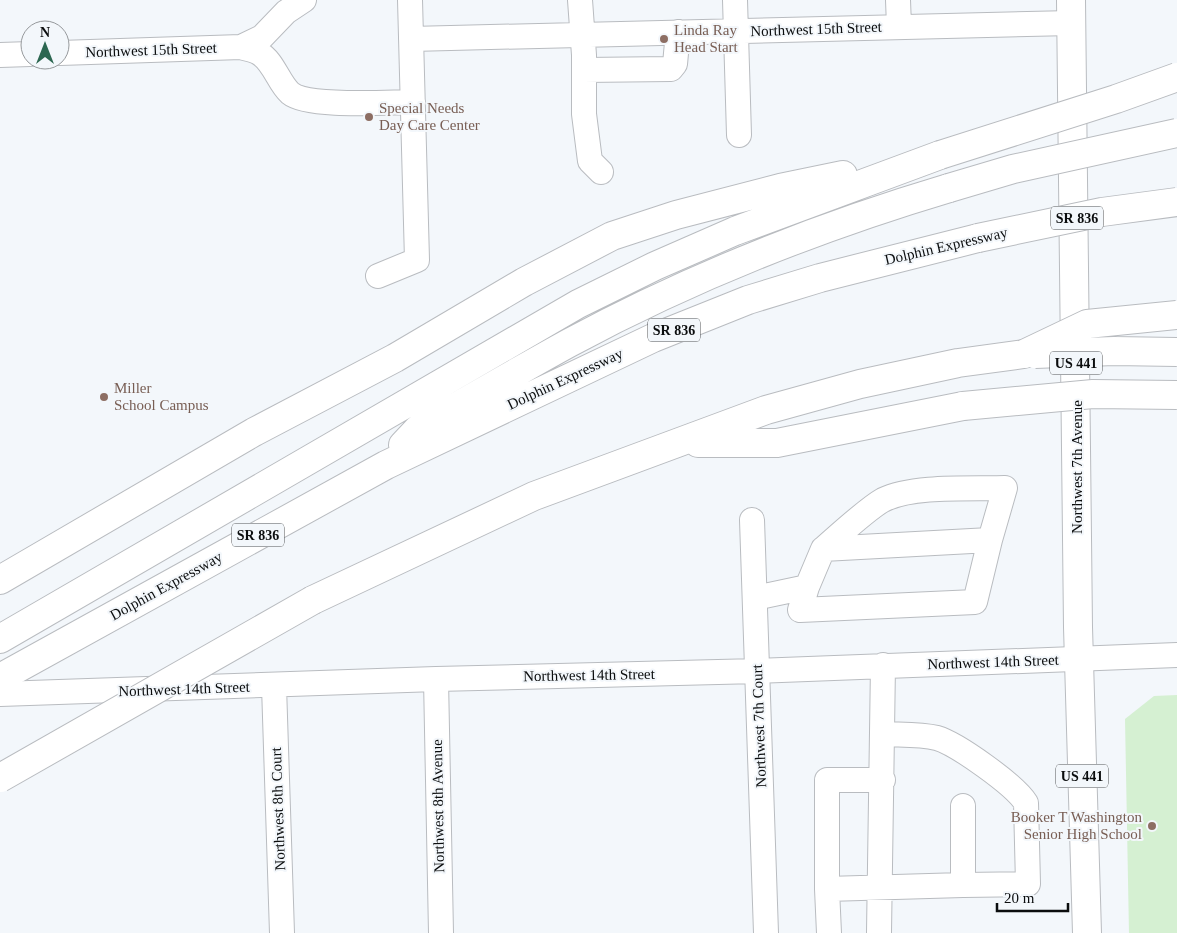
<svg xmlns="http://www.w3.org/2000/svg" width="1177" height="933" font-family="Georgia,serif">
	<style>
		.park { fill: #d5f0d2 }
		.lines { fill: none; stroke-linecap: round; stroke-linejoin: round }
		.minor-casing { stroke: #b9bcc0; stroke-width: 26 }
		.major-casing { stroke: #b9bcc0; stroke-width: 30 }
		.highway-casing { stroke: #b9bcc0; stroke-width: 30 }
		.minor { stroke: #fff; stroke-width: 24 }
		.major { stroke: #fff; stroke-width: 28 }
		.highway { stroke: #fff; stroke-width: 28 }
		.highway-bridge-casing { stroke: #b9bcc0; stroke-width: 30; stroke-linecap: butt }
		.highway-bridge { stroke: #fff; stroke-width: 28 }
		.education-dot { fill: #8d6e63; stroke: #f3f7fb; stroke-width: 2 }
		.labels { text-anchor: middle; stroke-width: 4; stroke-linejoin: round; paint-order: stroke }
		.shield { fill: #f3f7fb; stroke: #515355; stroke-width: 1 }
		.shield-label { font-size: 14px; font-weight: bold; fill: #0b0d0e }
		.street-label { font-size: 15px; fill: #0b0d0e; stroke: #f3f7fb }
		.education-label { font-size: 15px; fill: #785e54; stroke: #f3f7fb; text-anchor: start }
	</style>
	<rect width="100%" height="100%" fill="#f3f7fb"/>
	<path class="park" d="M1177,695V933H1129L1125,719L1154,696Z"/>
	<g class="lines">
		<g class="minor-casing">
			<path id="minor" d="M580,0L584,55V114L590,161L601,172
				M735,0L739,135
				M898,0L899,26
				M411,39L1072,23
				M241,47C247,49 254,50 259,53C274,62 278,82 290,93C308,108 388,102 413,102
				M60,53L241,47L262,37L286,12L304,0
				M0,55L30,54
				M584,70L671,69L675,64L678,32
				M378,276L417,260L410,0
				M752,520L766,933
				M823,549C838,536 867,509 883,500C913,485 972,489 1005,488L990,540
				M755,598L807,587L800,610L975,602L990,540L823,549L807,587
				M436,679L441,933
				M274,686L282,933
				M0,694L436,679L758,671L1177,655
				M883,734C900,735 920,734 937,738C957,744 1015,785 1026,803L1028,884L963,885
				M827,889V780H883
				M829,933L827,889L963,885V806
				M879,933L883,665"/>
		</g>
		<g class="major-casing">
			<path id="major" d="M1071,0L1078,627L1087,933"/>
		</g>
		<g class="highway-casing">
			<path id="highway" d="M698,443H777L963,406
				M403,445L418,429C468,400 518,371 569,343C690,278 818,227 949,188
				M0,580L254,432L395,358L524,282L612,236L676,215L780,188L843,175
				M313,600L534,496L766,410L860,384L958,363L1024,354
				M0,639L578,304L655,266L735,231L940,155
				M0,678L386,465L653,338L748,300L820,278L978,238"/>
		</g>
		<use href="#minor" class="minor"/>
		<use href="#major" class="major"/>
		<use href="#highway" class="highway"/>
		<g class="highway-bridge-casing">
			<path id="highway-bridge" d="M940,155L1116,99L1177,77
				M949,188L1013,169L1177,133
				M978,238L1102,212L1177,202
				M1024,354L1087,324L1177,315
				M1035,354L1114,351L1177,352
				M963,406L1093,394L1177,395
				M0,778L313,600"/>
		</g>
		<use href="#highway-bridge" class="highway-bridge"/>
	</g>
	<g class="education-dot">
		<circle cx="664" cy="39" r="5"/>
		<circle cx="369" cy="117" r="5"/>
		<circle cx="104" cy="397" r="5"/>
		<circle cx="1152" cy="826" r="5"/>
	</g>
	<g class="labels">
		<g class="shield">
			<rect x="1051" y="206.5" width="52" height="23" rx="4"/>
			<rect x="648" y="318.5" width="52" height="23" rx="4"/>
			<rect x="1050" y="351.5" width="52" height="23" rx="4"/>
			<rect x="232" y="523.5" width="52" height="23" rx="4"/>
			<rect x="1056" y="764.5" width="52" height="23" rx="4"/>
		</g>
		<g class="shield-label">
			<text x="1077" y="223">SR 836</text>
			<text x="674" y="335">SR 836</text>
			<text x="1076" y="368">US 441</text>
			<text x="258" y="540">SR 836</text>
			<text x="1082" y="781">US 441</text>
		</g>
		<g class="street-label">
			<text transform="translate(816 29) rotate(-2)" y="5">Northwest 15th Street</text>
			<text transform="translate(151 50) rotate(-2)" y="5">Northwest 15th Street</text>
			<text transform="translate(946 246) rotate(-13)" y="5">Dolphin Expressway</text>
			<text transform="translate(565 379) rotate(-25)" y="5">Dolphin Expressway</text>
			<text transform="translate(1077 467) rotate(-90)" y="5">Northwest 7th Avenue</text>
			<text transform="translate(166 586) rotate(-29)" y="5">Dolphin Expressway</text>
			<text transform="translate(993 662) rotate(-2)" y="5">Northwest 14th Street</text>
			<text transform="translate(589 675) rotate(-1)" y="5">Northwest 14th Street</text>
			<text transform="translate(184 689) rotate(-2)" y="5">Northwest 14th Street</text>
			<text transform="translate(759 726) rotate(-92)" y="5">Northwest 7th Court</text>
			<text transform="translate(438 806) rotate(-91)" y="5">Northwest 8th Avenue</text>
			<text transform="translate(278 809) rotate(-92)" y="5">Northwest 8th Court</text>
		</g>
		<g class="education-label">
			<text x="674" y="35">Linda Ray<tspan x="674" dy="17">Head Start</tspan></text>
			<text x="379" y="113">Special Needs<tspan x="379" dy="17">Day Care Center</tspan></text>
			<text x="114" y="393">Miller<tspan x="114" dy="17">School Campus</tspan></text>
			<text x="1142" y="822" text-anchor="end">Booker T Washington<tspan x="1142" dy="17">Senior High School</tspan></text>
		</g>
	</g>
	<g transform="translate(45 45)"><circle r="24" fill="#f3f7fb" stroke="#96999c"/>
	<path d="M0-4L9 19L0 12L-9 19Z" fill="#2c6751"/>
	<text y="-8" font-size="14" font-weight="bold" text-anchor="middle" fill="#0b0d0e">N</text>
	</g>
	<path d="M997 903v8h71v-8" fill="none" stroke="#0b0d0e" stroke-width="2.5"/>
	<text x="1004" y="903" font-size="15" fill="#0b0d0e" stroke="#f3f7fb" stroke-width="4" paint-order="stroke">20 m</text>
</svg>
